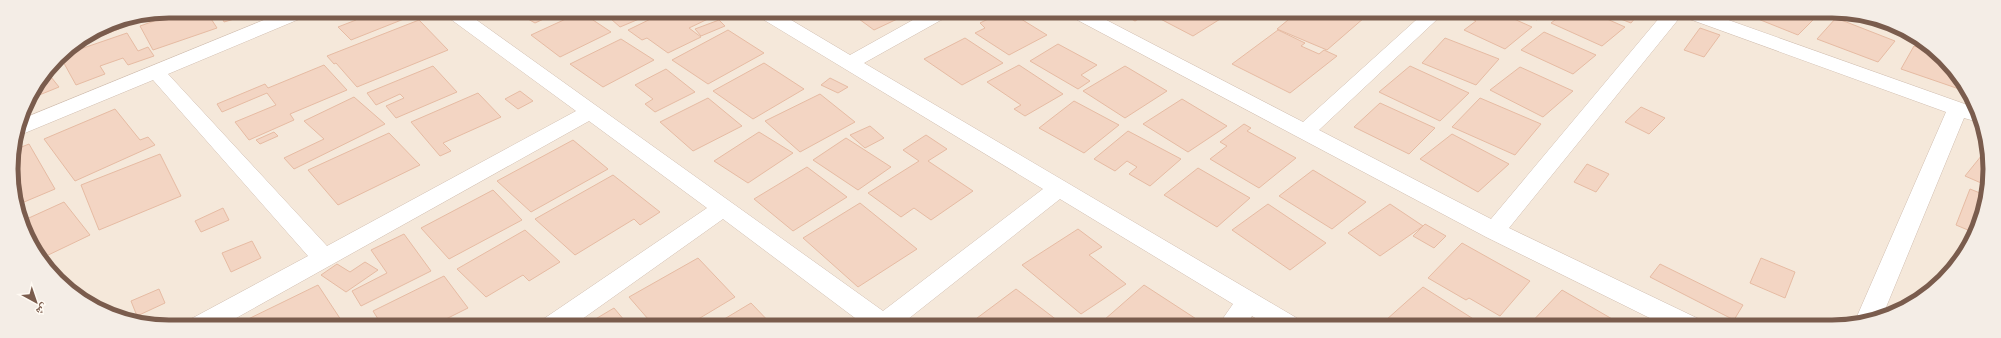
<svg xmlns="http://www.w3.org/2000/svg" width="2001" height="338" font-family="'Varela Round','Noto Naskh Arabic',sans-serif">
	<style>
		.residential { fill: #f5e8da }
		.building { fill: #f3d5c3; stroke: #e6bba3 }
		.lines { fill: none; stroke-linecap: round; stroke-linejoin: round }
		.street-casing { stroke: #d1beb0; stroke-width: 1 }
		.street { fill: #fff; fill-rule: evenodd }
		.rim { fill: none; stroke: #7a5c4d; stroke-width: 5 }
	</style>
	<rect width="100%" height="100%" fill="#fdf6ec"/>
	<path class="residential" d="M169,11H1843L1902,27L1951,65L1982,118L1990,180L1974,239L1944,281L1893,315L1843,327H158L99,311L50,273L19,220L11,159L27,99L57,57L109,23Z"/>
	<path class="building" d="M183,11H206L217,28L153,50L140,26Z
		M219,11H261L224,22Z
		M361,11H379L383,15L393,11H411L414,15L351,40L338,27L356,20L352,15Z
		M540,11H561L535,23L528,19L542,12Z
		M602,11H658L620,27Z
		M667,11H701L710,18L689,28L701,37L668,53L647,38L642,40L628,30Z
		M848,11H911L912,12L874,30Z
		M1004,11H1008L1047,35L1009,55L975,33L985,28L980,23Z
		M1117,11H1233L1193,36L1149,13L1135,21Z
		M1299,11H1372L1327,50L1277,29Z
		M1496,11L1532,27L1505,49L1464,30L1476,21L1457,12Z
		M1515,11H1546L1537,20Z
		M1567,11H1589L1625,27L1602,46L1551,23Z
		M1600,11H1641L1631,23Z
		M1738,11H1811L1819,14L1798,35Z
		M1836,11H1843L1900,27L1896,32Z
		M164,12L133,24L128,19Z
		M581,12L611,32L560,57L531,35Z
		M1836,18L1895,41L1878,62L1817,39Z
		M419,20L448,50L357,87L336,63L334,64L327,56Z
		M719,20L725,26L701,36L695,29Z
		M113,22L119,29L74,46L109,23Z
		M1700,28L1720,35L1704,57L1684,50Z
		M728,30L764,53L708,84L672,60Z
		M1278,30L1305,43L1301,46L1319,54L1324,50L1337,56L1290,93L1232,64Z
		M1544,32L1596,55L1573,74L1521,50Z
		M127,33L138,51L148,47L154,56L128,65L123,58L100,66L105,74L76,85L60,56Z
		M965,38L1003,63L962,85L924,59Z
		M1445,38L1499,59L1476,85L1422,63Z
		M621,39L654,60L603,87L570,64Z
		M1058,44L1097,65L1081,75L1090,81L1078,89L1030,61Z
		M1914,46L1937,54L1951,65L1965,91L1901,69Z
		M764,63L804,89L753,119L713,91Z
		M324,65L347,90L290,114L294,120L249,140L235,122L276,105L267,93L222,112L217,104L265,84L268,88Z
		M1019,65L1063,94L1025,116L1014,109L1021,105L987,82Z
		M433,66L457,92L396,118L386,106L404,98L400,94L376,105L367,93Z
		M1125,66L1167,91L1125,118L1083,91Z
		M1410,66L1469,93L1440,121L1379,92Z
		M1520,67L1573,91L1543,117L1490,90Z
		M666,69L695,92L655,112L645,104L653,99L635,85Z
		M47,72L59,87L27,100V99Z
		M830,78L848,87L838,93L821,85Z
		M520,91L533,101L518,109L505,99Z
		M478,93L501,117L443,143L451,151L440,156L411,122Z
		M820,94L855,122L800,152L765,121Z
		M354,97L385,124L294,169L284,158L324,139L304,121Z
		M708,98L742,126L693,151L660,122Z
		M1480,98L1541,124L1515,155L1452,127Z
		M1182,99L1227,126L1188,152L1143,124Z
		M1074,101L1119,125L1084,153L1039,128Z
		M1380,103L1435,128L1409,154L1354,127Z
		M1641,107L1665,118L1649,134L1625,122Z
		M115,109L140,140L148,137L155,145L75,181L44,139Z
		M1244,124L1251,128L1247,131L1296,158L1259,188L1210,159L1227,146L1220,142Z
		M870,126L884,138L865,148L850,135Z
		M1128,131L1181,159L1150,186L1129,174L1137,167L1127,161L1115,171L1094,159Z
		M274,132L278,136L260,144L256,140Z
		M759,132L793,153L748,183L714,161Z
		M389,133L420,165L338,205L308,170Z
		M1452,134L1509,164L1478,192L1420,159Z
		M926,135L947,149L928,161L973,191L931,220L914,208L901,217L868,193L919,161L903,150Z
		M846,138L891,167L858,190L813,160Z
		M573,140L608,169L531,212L497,181Z
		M29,144L55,189L17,205L11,159L14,150Z
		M1986,150L1990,180L1988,186L1965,176Z
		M160,154L181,196L99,230L81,185Z
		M1587,164L1609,174L1596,192L1574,182Z
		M807,167L847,197L793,231L754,199Z
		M1198,168L1250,198L1217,227L1164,195Z
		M1313,170L1366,202L1332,229L1279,196Z
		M613,175L660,212L640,225L634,219L575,255L535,219Z
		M1970,189L1985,195L1975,233L1956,225Z
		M493,190L522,220L449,259L421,228Z
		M64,202L90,235L42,258L20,222Z
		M860,203L917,249L858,287L803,238Z
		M1268,204L1326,243L1290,270L1232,230Z
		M1390,204L1423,226L1380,256L1348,233Z
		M223,208L229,220L201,232L195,221Z
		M1425,224L1446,236L1434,248L1413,236Z
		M1078,229L1102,247L1089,255L1126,284L1081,314L1022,265Z
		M525,230L560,262L529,281L523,275L486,297L457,269Z
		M404,234L431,271L361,306L352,291L387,273L371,250Z
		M1968,237L1973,239L1954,266Z
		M252,241L261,258L231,272L222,253Z
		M1462,243L1530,281L1500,316L1469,298L1466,300L1428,278Z
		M698,258L735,297L685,327H655L629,297Z
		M1761,258L1795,272L1785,298L1750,283Z
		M365,262L378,270L346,292L321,275L337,264L350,272Z
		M1660,264L1743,305L1734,320L1650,277Z
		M444,276L468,308L444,320L448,327H383L373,311Z
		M318,285L343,323L335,327H240L238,324Z
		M1144,285L1207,326L1096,327Z
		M1423,287L1486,327H1397L1386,320Z
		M159,289L165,303L137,316L131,301Z
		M1016,289L1066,327H965Z
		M1562,290L1626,327H1527Z
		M751,303L774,327H711Z
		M614,308L630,327H582Z"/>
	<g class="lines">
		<g class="street-casing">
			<path id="street" d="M286,11H311L309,15L168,74L327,246L576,111L445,15L443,11H464L883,311L1043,189L756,15L754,11H776L850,55L929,11H952L950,15L864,63L1300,320L1304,327H1270L1252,316L1245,327H1217L1233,304L1060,199L898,327H867L723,219L571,327H538L542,320L707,208L589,121L220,327H185L189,320L308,256L153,80L20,135L18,134L22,119Z
				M1066,11H1089L1303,122L1426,11H1446L1319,130L1491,219L1665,11H1703L1976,108L1982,123L1964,118L1882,317L1857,323L1855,321L1946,112L1681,16L1509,228L1701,320L1705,327H1668L1486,237L1068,15Z"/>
		</g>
		<use href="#street" class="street"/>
	</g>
	<path d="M0 0H2001V338H0ZM169 18H1832A151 151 0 0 1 1983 169V169A151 151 0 0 1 1832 320H169A151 151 0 0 1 18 169V169A151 151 0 0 1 169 18Z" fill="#f4ede6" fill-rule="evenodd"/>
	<path class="rim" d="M169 18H1832A151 151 0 0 1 1983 169V169A151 151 0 0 1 1832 320H169A151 151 0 0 1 18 169V169A151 151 0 0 1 169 18Z"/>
	<g transform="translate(36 302) rotate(140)" stroke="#fffaf3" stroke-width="3" paint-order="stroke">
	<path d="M0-3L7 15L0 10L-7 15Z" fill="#7a5c4d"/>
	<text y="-6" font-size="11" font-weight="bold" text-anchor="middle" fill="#7a5c4d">ش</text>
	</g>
</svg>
